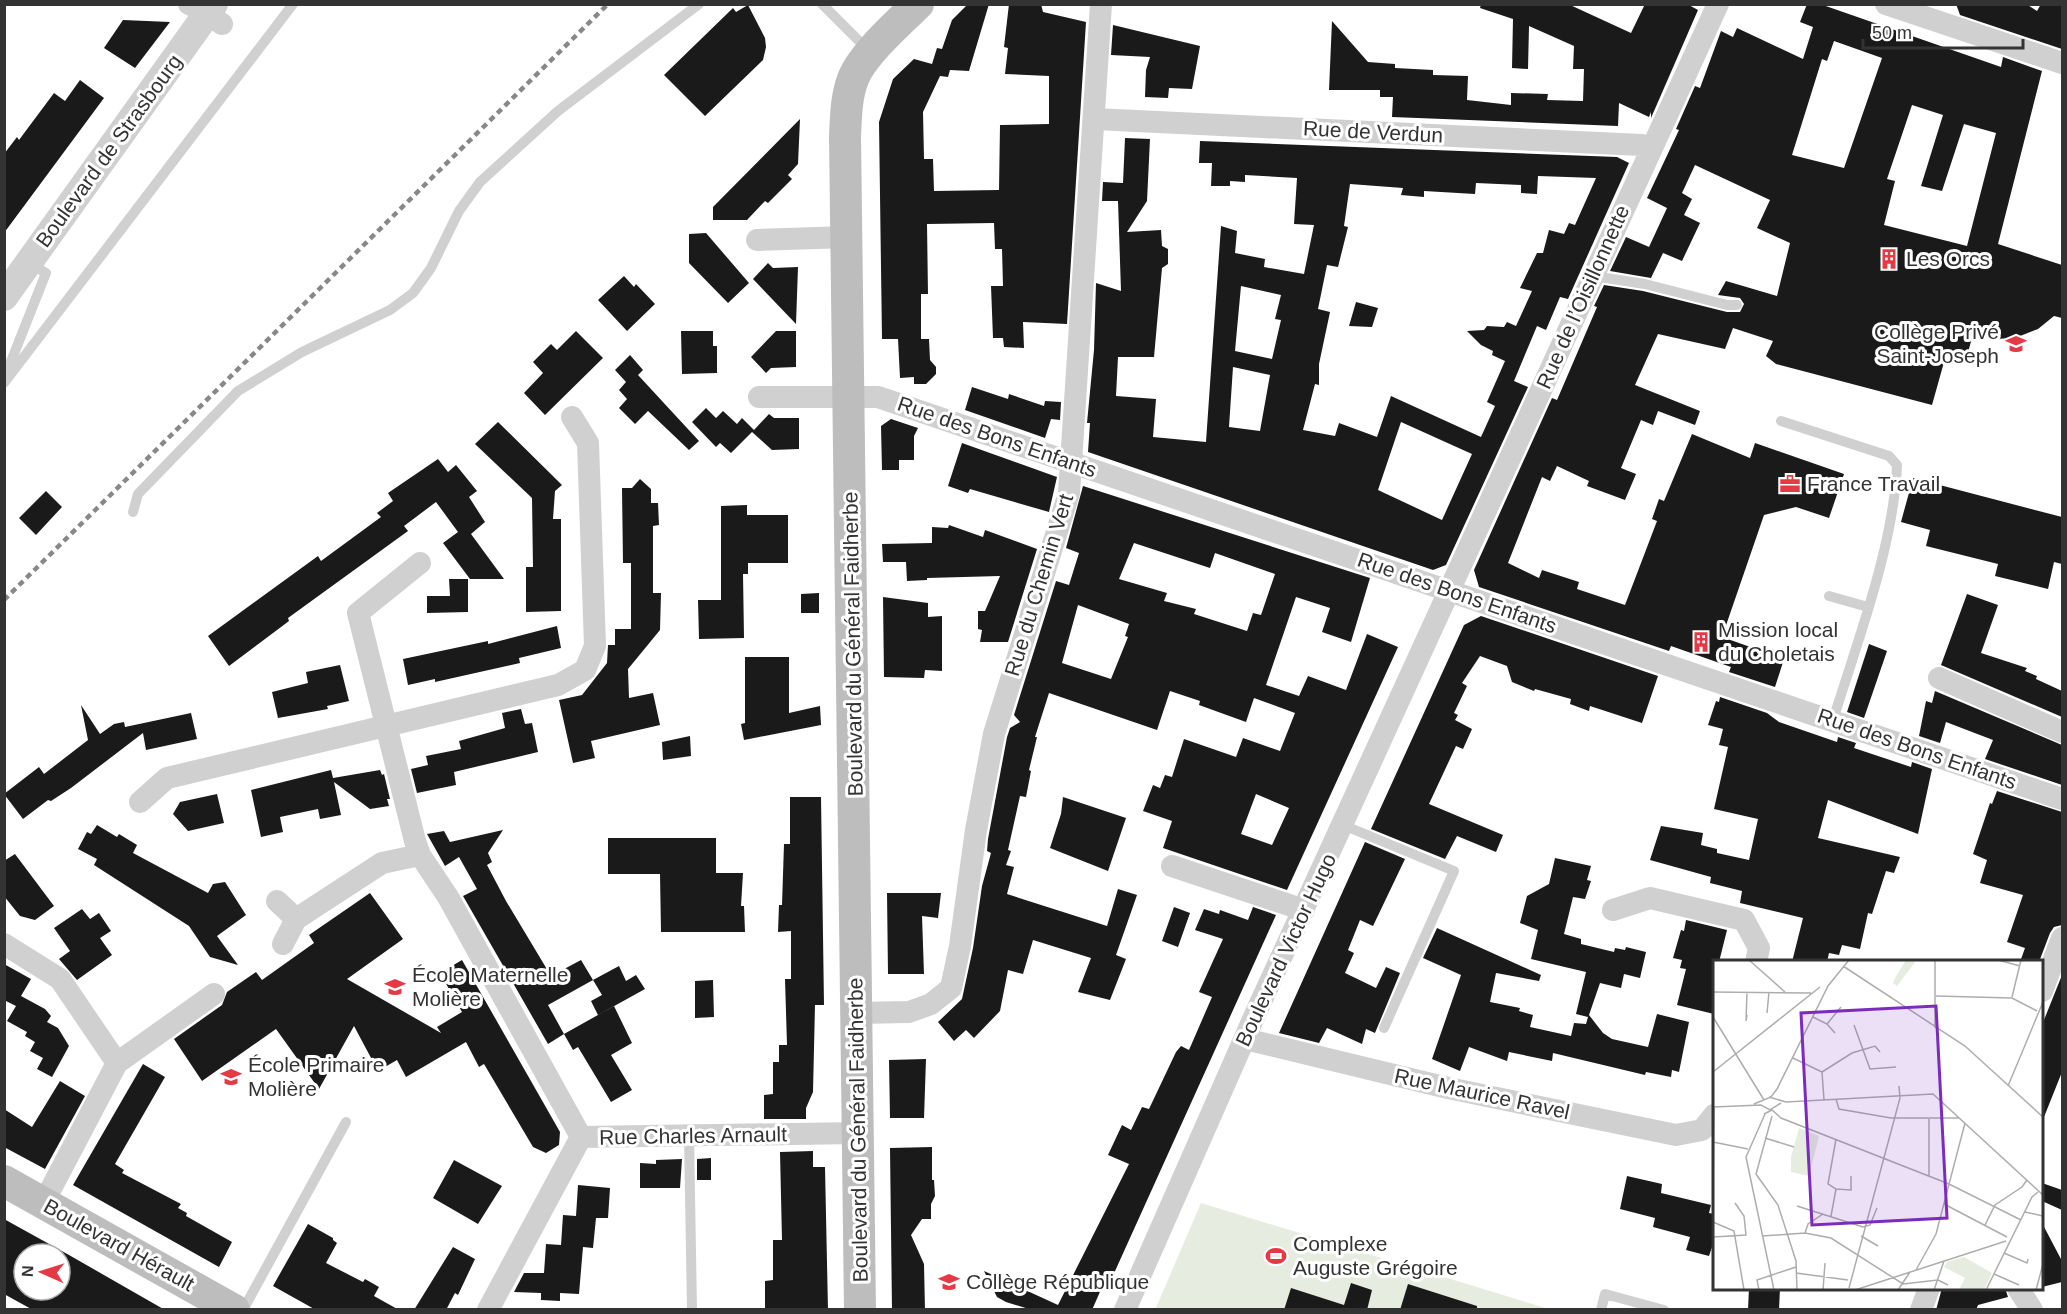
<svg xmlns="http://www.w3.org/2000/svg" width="2067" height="1314" font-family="Helvetica,sans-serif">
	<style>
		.green { fill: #e6ecdf }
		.building { fill: #1a1a1a; fill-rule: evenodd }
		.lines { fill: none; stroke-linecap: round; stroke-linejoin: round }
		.service { stroke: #d0d0d0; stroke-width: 10 }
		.minor { stroke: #d0d0d0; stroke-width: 22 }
		.tertiary { stroke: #d0d0d0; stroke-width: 28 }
		.secondary { stroke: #bdbdbd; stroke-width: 32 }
		.rail { stroke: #888; stroke-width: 4.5; stroke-dasharray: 6 4.5; stroke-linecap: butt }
		.labels { text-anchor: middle; stroke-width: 6; stroke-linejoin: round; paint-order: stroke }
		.street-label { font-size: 21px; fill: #333; stroke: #fff }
		.poi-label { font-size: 21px; fill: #333; stroke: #fff; text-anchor: start }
		.inset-road { fill: none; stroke: #adadad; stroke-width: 1.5 }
		.view { fill: #7b2cbf; fill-opacity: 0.15; stroke: #7b2cbf; stroke-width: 3 }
		.inset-edge { fill: none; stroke: #333; stroke-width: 3 }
	</style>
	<rect width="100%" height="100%" fill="#fff"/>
	<path class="green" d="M1201,1203L1549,1309L1155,1310Z"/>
	<path class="building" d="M968,4H989L969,71L950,70L948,77L940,76L923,112L924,159H933L934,191L999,190L1000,125L1049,124V76L1005,74L1008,48L1004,47L1009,4H1041L1043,12L1086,22L1067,324L1023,322L1024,348L1004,347L1003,338H993L991,286H1003L1002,249H995L994,223L927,224L928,294H921V339H929L930,360L936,367V374L926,384H914V377L900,378L898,339H882L879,122L893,79L914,59L932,64L937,48L942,49L952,20Z
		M1481,4H1568L1631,33L1645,4H1687L1698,10L1651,118V112L1649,117L1619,103L1618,126L1392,117L1393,97H1380V90H1329L1332,21L1368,62L1395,64V68L1433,70V75L1468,76L1467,100L1511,105V93L1548,94L1547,100L1583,101L1584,69H1573L1574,46L1529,26L1528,69L1512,68L1513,19L1480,8Z
		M1807,4H1820L2001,67L2003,57L2042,71L1998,244L2062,265V318L2054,316L2038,329L2015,338L1993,339L1973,334L1966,360L1946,355L1932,405L1776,364L1766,356L1773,341L1733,328L1725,349L1658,334L1635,385L1700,411L1695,425L1658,411L1653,425L1641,420L1621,468L1636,474L1625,500L1587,486L1589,481L1557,466L1550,481L1542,477L1508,563L1539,578L1542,570L1579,582L1577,589L1625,605L1657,521L1652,519L1659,499L1664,501L1692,434L1750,458L1755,443L1844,474L1829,518L1796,507L1764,515L1722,637L1756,649L1763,644L1768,653L1784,659L1775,687L1729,672L1731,667L1671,646L1669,651L1479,587L1474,570L1552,398L1557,400L1597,307L1594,306L1604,285L1643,291L1727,312H1740L1744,304L1740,298L1718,295L1726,281L1777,296L1790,243L1757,228L1770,200L1695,165L1682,193L1692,199L1684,215L1700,223L1682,261L1649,247L1667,208L1647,198L1679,130L1676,129L1695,86L1700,88L1721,31L1733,37L1737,28L1803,59L1813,27L1800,22ZM1834,41L1882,58L1844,168L1792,155L1822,59L1827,61ZM1912,105L1943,115L1921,186L1942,191L1964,124L1996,133L1967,246L1884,225L1895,181L1887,179Z
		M1956,4H2026L2037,11L2041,4H2062V49L1960,15Z
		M748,5L765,38L766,47L763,60L705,116L664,75L733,8L736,12Z
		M123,20L170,22L135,68L104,48Z
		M1113,25L1200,46L1192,89L1169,88L1168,98L1145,97L1146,70L1150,57L1111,55Z
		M80,80L104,98L4,233V154L17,137L19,140L54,93L65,101Z
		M800,119L798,164L788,175L792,179L768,203L765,201L747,220H713V207Z
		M1125,138L1150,139L1147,201L1127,232L1161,230L1162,246L1168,249V264L1162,268L1154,357H1118L1116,396L1156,399L1153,437L1206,442L1221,226L1237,231L1235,253L1265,259L1264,267L1304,274L1314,225L1294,224L1297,178L1245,175V182L1230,181V186H1211L1212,163H1199L1200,141L1617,157L1629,163L1568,299L1560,297L1546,330L1537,326L1514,381L1528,387L1446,565L1433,570L1088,452L1090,423H1087L1094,350L1096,283L1121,291L1118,201H1102L1103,182L1123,183ZM1538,176L1596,178L1575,225L1569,223L1564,234L1549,230L1543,253H1537L1520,288L1532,291L1516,326L1507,322L1504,327L1487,326L1484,330L1467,331L1481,345L1493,351L1492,355L1505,361L1487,402L1495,406L1481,437L1391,396L1377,437L1339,423L1335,436L1303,430L1315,384L1319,385V364L1330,312L1318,309L1327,265L1338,267L1348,227L1344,226L1350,184L1403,188L1401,195L1424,197V191L1475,194L1476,183L1521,185V193L1537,194ZM1241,286L1281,295L1275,319L1281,320L1272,359L1235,351ZM1233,367L1270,375L1260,431L1229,427ZM1401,422L1472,454L1442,520L1378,490Z
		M706,233L749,283L728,303L689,263V234Z
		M1626,237L1663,253L1651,278L1610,271Z
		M768,263L773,268L798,267L796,324L753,279Z
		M624,276L634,287L636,284L655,304L627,331L598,300Z
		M1356,302L1378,308L1372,327L1349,326Z
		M576,331L603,358L545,415L524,393L543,373L533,362L551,344L557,350Z
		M681,331H713V346H717V373L682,374Z
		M776,331H796V367L771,368L766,373L751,357Z
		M630,355L643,370L638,375L699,441L689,450L648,411L635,424L619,408L627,399L619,390L626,382L615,370Z
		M972,387L1008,399L1009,394L1044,406L1045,401L1061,402L1060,420L1051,419L1045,438L965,410Z
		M706,408L716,418L723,411L737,424L742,418L754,430L769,414L774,418H799V449L772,450L752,432L731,453L720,443L716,447L692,422Z
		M891,419L918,428L914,436V460H899V470H882L881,426Z
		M498,422L562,485L555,491L553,519H561V611L526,612V567H533L532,498L475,444Z
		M962,443L1057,477L1049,512L970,489L968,493L948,486Z
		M438,459L448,472L456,465L477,491L469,497L485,522L471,534L504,579H470L443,543L458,532L436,502L404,526L408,531L288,618L289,621L229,666L208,636L318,556L321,561L381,517L377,513L393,501L388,493Z
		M1913,478L2062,517V564L2054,562L2048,589L1995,576L1998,564L1926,546L1930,530L1901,522Z
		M640,479L651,489V503H658L659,525L653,526V593H661L660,630L628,669L629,698L653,693L660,725L591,741L595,758L573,763L559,700L582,695L607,663L608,645H615V629H631V563H623L622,488H632Z
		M1083,486L1370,578L1351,642L1322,632L1330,608L1296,597L1266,685L1299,696L1308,676L1346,690L1367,634L1398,647L1287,890L1163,848L1172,821L1143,811L1153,785L1160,788L1165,775L1172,777L1184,739L1236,757L1243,738L1280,751L1295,713L1254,698L1246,722L1199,705L1200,701L1170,691L1157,730L1049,693L1035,737H1037L1029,770L1031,771L1026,797L1020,796L1008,850L1011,851L1006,865L1014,867L1007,894L1107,926L1118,889L1137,895L1116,955L1126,959L1110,1000L1078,992L1091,958L1033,940L1023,974L1008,970L1000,1011L974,1038L966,1030L954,1041L938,1022L962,999L973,948L982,886L991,853L987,851L988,839L1007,737L1010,728L1020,722L1014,715L1056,581L1069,585L1079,553L1066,548ZM1134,543L1210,568L1215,553L1275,574L1261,615L1253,613L1247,631L1194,614L1196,609L1164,601L1167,593L1119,579ZM1078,605L1129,624L1125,636L1128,637L1111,679L1062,663ZM1256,794L1289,808L1272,845L1241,834Z
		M46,491L62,507L36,535L19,518Z
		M747,505V515H788V563H748V574H743L744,638L699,639L698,600H721V506Z
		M949,525L983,537L985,530L1037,549L1008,642H980L982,630L978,629V611H985L1000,576L927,578V580L907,581L906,562H883L882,544L932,543V527L948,528Z
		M449,579H468V612L427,613V596H450Z
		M819,593V613H801V594Z
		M1967,594L1998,605L1981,653L2027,668L2025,671L2037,676L2036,679L2062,691V717L1941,665Z
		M883,597L928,603V617L942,616V671L925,670L924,678L884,677Z
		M1481,616L1658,676L1642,723L1590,706L1589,711L1570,704L1571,699L1535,689L1534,691L1512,682L1507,666L1480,656L1462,683L1467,686L1454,713L1458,715L1455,720L1472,729L1463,749L1456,746L1429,804L1503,835L1496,852L1457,836L1445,859L1371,829L1464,625Z
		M557,626L561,648L519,658L520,663L435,682V679L408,685L403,659L488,641V644Z
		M1869,644L1887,651L1864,718L1847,712Z
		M745,657H789V713L820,706L821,725L744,740L741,724L745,723Z
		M340,665L349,701L327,706L328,709L278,718L272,692L308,683L306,672Z
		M1935,691L2062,745V785L1985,759L1993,740L1946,722L1940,743L1919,736L1926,701L1932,703Z
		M1720,697L1767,713L1779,722L1837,742L1838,737L1856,743L1854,748L1911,767L1912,762L1932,769L1918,834L1828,800L1818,838L1900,857L1894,873L1886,871L1872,914L1868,913L1860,949L1842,945L1839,955L1829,953L1827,962H1792L1803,918L1740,903L1742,891L1710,883L1711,877L1650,860L1661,826L1703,833L1701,845L1717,849V853L1749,860L1758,819L1714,809L1728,747L1719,745L1723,729L1708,725L1716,701L1719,702Z
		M81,705L100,734L114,724L124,722L125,727L191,713L197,739L146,750L143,733L71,788L51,801L48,800L23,819L4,794L39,767L44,774L88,740Z
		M521,709L525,724L532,723L538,752L454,772L456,785L417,793L411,769L428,765L426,756L461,749L459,741L505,728L502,713Z
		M690,736L691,756L663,760L662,742Z
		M331,770L333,778L380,770L382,775L384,774L390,799H387L389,806L370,809L334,782L341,815L320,819L318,809L280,817L283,832L261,837L251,790Z
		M1997,791L2062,812V925L2054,927L2050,933L2039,962H2020L2025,948L2007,942L2023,895L1980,883L1987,860L1973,854L1990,803L1992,804Z
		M217,794L224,823L188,831L173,814L180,802Z
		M790,797H821L824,1005H815L813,1092L806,1108V1119H764V1095L773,1094V1062H779V1045H787L785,979H791V931L778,932L779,905H782L784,844H790Z
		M1063,797L1126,818L1108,871L1050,848L1061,814Z
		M97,825L117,837L119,834L137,845L133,853L208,893L213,884L225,882L246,915L217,936L238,965L210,957L189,926L94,865L97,859L78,849L87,832L91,834Z
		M503,830L488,853L492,862L487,865L506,901L551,976L581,960L593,980L548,1005L564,1034L548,1044L463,896L477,889L459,857L445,866L427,834L444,831L450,842Z
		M608,838H716V873H743L741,906H744L745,932H661L660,874H608Z
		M1365,842L1405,859L1373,926L1360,920L1348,950L1354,953L1345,973L1376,988L1386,967L1400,973L1375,1033L1366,1029L1362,1044L1327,1028L1319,1043L1279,1033Z
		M15,854L54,906L35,920L20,916L4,896V861Z
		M1555,858L1591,866L1587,880L1591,881L1585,899L1573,897L1564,934L1581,939V944L1614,952L1615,948L1625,950L1626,947L1646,952L1640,978L1624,974L1621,988L1600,983L1589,1015L1603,1033L1612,1039L1648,1047L1657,1014L1689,1022L1679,1072L1672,1070L1671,1077L1646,1072L1645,1075L1553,1053L1552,1061L1509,1052L1507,1061L1469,1047L1460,1071L1432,1059L1461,975L1423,958L1437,928L1541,975L1539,981L1496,973L1490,1002L1520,1008L1519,1011L1533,1015L1530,1027L1571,1036L1574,1023L1586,1024L1588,1017L1576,1014L1586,972L1531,959L1538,930L1520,923L1527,896L1549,884Z
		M370,893L403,939L347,979L441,1033L437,1027L462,1012L440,973L462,960L560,1132L559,1145L546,1153L533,1147L484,1064L479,1067L466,1042L406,1077L397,1060L378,1071L354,1026L319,1089L276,1029L202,1081L174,1039L222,1005L227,992L256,972L262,980L307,948L314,943L309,935Z
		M887,893H941L938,918L922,916L924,974H888Z
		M1174,907L1190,913L1178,947L1162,941Z
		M1253,907L1276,915L1111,1280L1106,1278L1092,1310H1032L1006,1302L997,1297L984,1271L1058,1305L1129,1164L1108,1155L1122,1125L1131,1130L1142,1107L1149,1109L1176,1052L1181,1046L1189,1050L1212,997L1199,992L1223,939L1195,930L1204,909L1219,914L1220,910L1248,920Z
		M82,909L90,919L99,913L111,931L100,938L112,955L77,980L59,959L70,951L54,928Z
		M1686,920L1727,930L1719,962H1714V1014L1677,1005L1686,969L1680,968L1682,960L1673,958L1681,930L1684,931Z
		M4,964L31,979L21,996L45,1009L51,1016L47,1022L58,1028L69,1046L52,1077L37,1069L43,1058L30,1051L35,1042L25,1036L27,1032L7,1021L16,1006L4,1000Z
		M619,966L626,981L636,975L645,989L598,1015L591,1001L602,995L593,980Z
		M2062,975V1072L2042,1122V1025Z
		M713,980L714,1017L695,1018V981Z
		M614,1006L632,1043L611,1055L632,1090L611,1102L578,1047L573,1050L564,1034Z
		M926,1059L924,1118H890L889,1060Z
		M143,1064L165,1077L115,1164L124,1170L122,1173L181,1204L178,1208L187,1213L186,1216L232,1242L219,1267L73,1185Z
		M60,1081L85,1096L45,1169L4,1147V1109L32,1127Z
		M932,1147V1180H934L935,1196L931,1204V1219H922L911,1235L924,1264L925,1310H892L890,1148Z
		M813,1151V1167H825L828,1310H765V1281L773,1280V1240H782L780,1152Z
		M711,1158V1180H697V1159Z
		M682,1159L680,1188H640V1163L656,1164V1160Z
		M454,1160L502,1186L478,1224L433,1198Z
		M1627,1176L1662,1184L1661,1193L1711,1205L1709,1213L1714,1214V1241L1709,1256L1686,1250L1690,1237L1653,1227L1655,1218L1620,1209Z
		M2042,1183L2062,1190V1210L2042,1201Z
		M578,1185L610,1188L608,1218H596L593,1248L583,1247L579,1294L560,1293V1301L541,1300V1293L514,1292L524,1273H544L546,1244L561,1245L563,1215L576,1216Z
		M4,1219L69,1255L165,1310H33L4,1294ZM24,1254H60V1290H24Z
		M2042,1223L2062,1261V1282L2042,1287Z
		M308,1224L333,1238V1240L337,1243L326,1263L363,1282L365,1279L379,1287L374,1296L399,1310H316L273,1286Z
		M453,1247L475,1259L458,1295L455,1293L446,1310H414Z
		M1351,1283L1372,1290L1367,1310H1284L1291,1288L1344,1305Z
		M1408,1284L1477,1306V1310H1400Z
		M1749,1288H1780L1779,1310H1748Z
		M1942,1288H2005L2008,1297L1978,1305L1976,1310H1936Z"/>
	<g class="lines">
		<path class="service" d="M822,4L869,51
			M1593,276L1645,284L1727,305H1737
			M6,374L46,273L29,263
			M4,383L293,4
			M1781,421L1889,456L1897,465C1894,545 1857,643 1833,720
			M133,512L138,494L238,391L302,352L390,310L413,293L431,268L459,211L480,182L558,111L699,4
			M1829,596L1868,607
			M1343,825L1454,871L1384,1028
			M689,1136L692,1310
			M243,1310L346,1122
			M1601,1310L1605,1294L1664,1310"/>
		<path class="minor" d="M189,4L204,11L222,24
			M1886,4L2062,63
			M1095,119L1642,145L1650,149
			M757,240L848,237
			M759,397H878L2062,799
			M420,563L358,613L415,841L420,855L448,897L581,1137
			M1939,678L2062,732
			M140,802L167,778L558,685L585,670L595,646L588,443L572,417
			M1172,866L1304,910
			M277,901L296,919
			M1613,910L1650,898L1744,920L1759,948L1756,962
			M4,944L60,979L117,1063
			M283,944L296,919L382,863L420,855
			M2042,991L2062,938
			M857,1013L909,1012L931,1004L951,988L960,946L976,830L994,734L1069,493L1101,4
			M1245,1039L1448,1088L1676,1135L1702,1130L1714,1115
			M44,1202L117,1063L214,994
			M2018,1288L2032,1310
			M488,1310L581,1137L858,1133
			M1125,1310L1258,1008L1718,4
			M1921,1310L1929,1288"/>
		<path class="tertiary" d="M4,297L214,4"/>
		<path class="secondary" d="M4,1181L234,1310
			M860,1310L845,136C846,117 846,97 853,79C862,55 899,22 918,4"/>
		<path class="rail" d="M4,600L608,4"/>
	</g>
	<defs>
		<g id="building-bare" transform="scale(1.62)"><path d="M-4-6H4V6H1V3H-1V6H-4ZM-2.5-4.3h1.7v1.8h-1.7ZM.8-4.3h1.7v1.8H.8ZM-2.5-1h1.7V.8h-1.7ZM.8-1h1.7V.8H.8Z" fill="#e63946" stroke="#fff" stroke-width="2.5" paint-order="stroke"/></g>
		<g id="school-bare" transform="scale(1.62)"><path d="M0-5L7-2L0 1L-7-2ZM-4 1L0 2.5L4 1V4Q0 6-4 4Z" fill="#e63946" stroke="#fff" stroke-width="2.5" paint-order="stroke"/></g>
		<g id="office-bare" transform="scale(1.62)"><path d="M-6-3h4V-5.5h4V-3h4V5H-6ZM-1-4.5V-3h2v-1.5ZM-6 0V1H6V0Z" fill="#e63946" stroke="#fff" stroke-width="2.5" paint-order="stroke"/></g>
		<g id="stadium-bare" transform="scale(1.62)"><path d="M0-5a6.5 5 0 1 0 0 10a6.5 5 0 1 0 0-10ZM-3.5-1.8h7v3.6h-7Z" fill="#e63946" stroke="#fff" stroke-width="2.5" paint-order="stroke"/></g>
	</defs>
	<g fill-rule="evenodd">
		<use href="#building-bare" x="1889" y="259"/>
		<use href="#school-bare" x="2016" y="344"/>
		<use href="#office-bare" x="1790" y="484"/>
		<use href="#building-bare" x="1701" y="642"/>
		<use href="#school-bare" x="395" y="987"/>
		<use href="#school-bare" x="231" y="1077"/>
		<use href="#stadium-bare" x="1276" y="1256"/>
		<use href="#school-bare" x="949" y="1282"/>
	</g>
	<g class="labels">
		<g class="street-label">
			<text transform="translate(1373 132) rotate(3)" y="7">Rue de Verdun</text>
			<text transform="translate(109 151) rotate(-54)" y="7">Boulevard de Strasbourg</text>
			<text transform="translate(1583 297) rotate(-66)" y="7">Rue de l’Oisillonnette</text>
			<text transform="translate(997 437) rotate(19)" y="7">Rue des Bons Enfants</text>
			<text transform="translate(1039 585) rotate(-73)" y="7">Rue du Chemin Vert</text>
			<text transform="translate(1457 593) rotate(19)" y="7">Rue des Bons Enfants</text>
			<text transform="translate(853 644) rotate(-91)" y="7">Boulevard du Général Faidherbe</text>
			<text transform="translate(1917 749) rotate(19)" y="7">Rue des Bons Enfants</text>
			<text transform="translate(1286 950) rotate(-65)" y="7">Boulevard Victor Hugo</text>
			<text transform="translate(1482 1094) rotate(12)" y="7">Rue Maurice Ravel</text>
			<text transform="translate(858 1130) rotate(-91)" y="7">Boulevard du Général Faidherbe</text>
			<text transform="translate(693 1136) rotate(-1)" y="7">Rue Charles Arnault</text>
			<text transform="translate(119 1245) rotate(29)" y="7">Boulevard Hérault</text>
		</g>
		<g class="poi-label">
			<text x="1906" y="266">Les Orcs</text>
			<text x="1999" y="339" text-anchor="end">Collège Privé<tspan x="1999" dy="24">Saint-Joseph</tspan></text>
			<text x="1807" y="491">France Travail</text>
			<text x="1718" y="637">Mission local<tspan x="1718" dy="24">du Choletais</tspan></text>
			<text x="412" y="982">École Maternelle<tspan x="412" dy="24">Molière</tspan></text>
			<text x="248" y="1072">École Primaire<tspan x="248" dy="24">Molière</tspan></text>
			<text x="1293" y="1251">Complexe<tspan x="1293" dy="24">Auguste Grégoire</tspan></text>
			<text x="966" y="1289">Collège République</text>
		</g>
	</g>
	<g transform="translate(1713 960)">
		<rect width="330" height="330" fill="#fff"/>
		<path d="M193,0L202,2L184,26L180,23L182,18ZM86,168L106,176L96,216L78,212V197ZM251,297L279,313L271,330H246L252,318L231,307L234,302Z" fill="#e6ecdf"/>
		<path class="inset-road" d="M36,0L72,32M285,0L307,6M130,6L252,86L330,157M0,32L98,33M223,36L299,38L324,51M299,37L308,0M54,53L56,32M34,55L33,61L34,32M0,57L51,140M100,57L114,64L122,73M114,64L128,47M141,65L157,109L183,107M222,68V0M80,98L109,112L111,140M0,112L107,27M109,112L139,93L162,86L167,92M295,126L330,42M56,137L73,142L220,134L330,235M123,139L126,149L178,158H246M41,144L58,137L64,129L115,26L136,0M0,147L48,145L57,150L68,143M51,154L59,150L68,158L236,224L308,260M52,154L33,197L61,330M59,156L43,214L65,245L83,301L84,330M52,178L81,187M0,182L35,189M216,216V159M123,229L138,230V216M0,234L1,147M231,244L294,277M84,246L150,267M312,252L330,256M118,256L123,229L115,224L123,179M0,262L21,271L31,330M272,265L282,245L309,227L314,220M150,267L157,265L164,248M92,273L95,264L110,254M49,276L92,273L118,278L190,324L225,320L235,325M148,276L165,286M0,277L33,275L31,256L22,243M291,293L314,303L315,299M203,310L223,274L252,163M83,313L135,320M281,314L306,325M136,328L187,138L186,126M46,330L44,320L83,307M110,330L112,303M142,330L293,281M185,330L197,312M221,330L231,301M273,330L319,237L325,232M323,330L330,304"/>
		<path class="view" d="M223,46L234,258L99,265L88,53Z"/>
		<rect width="330" height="330" class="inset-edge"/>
	</g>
	<rect width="2067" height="1314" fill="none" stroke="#333333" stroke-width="12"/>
	<g transform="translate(42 1272) rotate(273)"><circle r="28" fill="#ffffff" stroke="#adadad" stroke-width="1.5"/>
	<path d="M0-4.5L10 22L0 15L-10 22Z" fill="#e63946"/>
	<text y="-9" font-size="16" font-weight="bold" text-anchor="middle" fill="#333333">N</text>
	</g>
	<path d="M1863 39v9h160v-9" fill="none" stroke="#333333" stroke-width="3"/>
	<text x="1872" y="39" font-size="18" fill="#333333" stroke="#ffffff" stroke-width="4.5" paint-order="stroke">50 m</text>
</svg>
